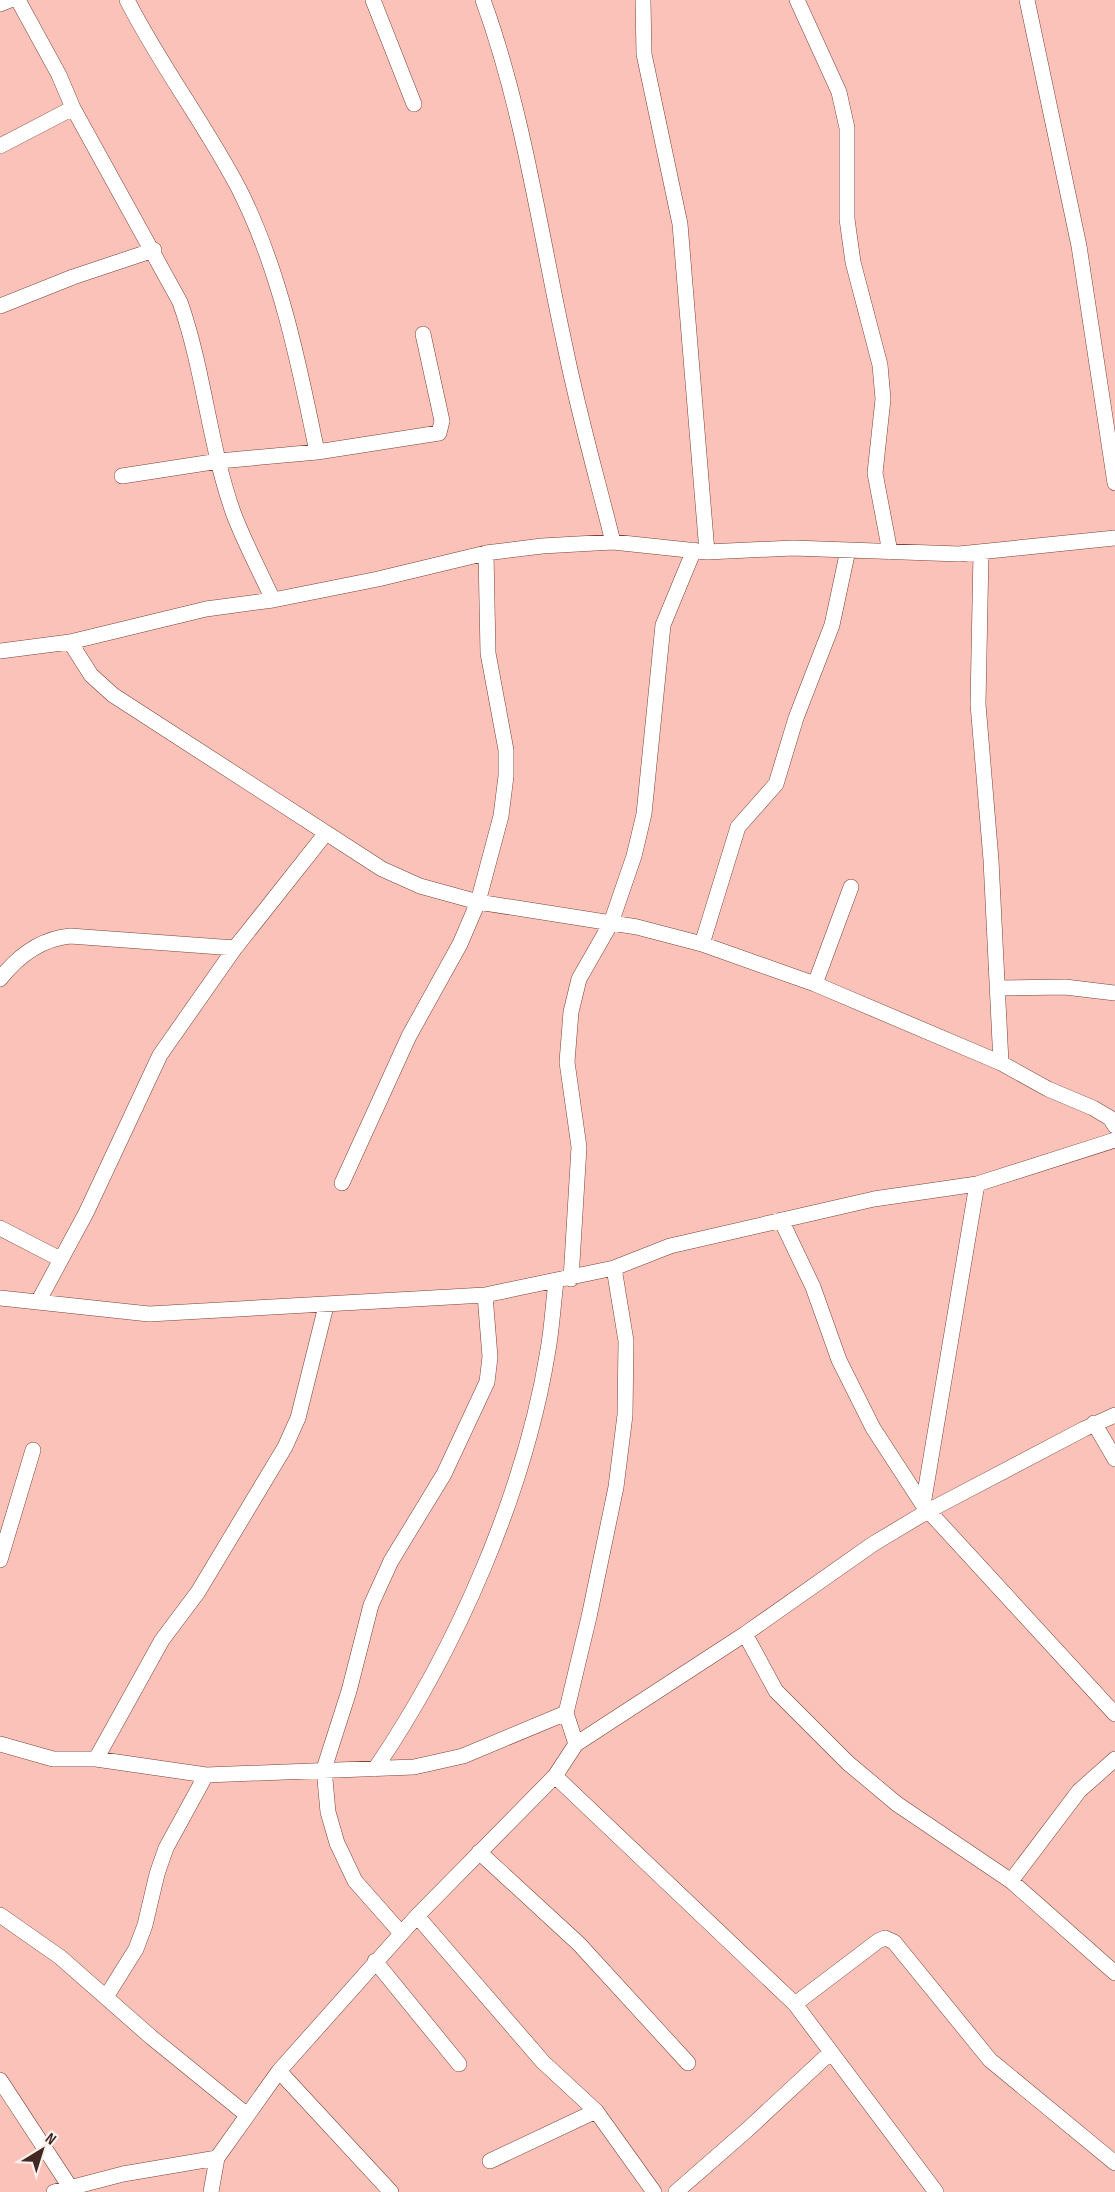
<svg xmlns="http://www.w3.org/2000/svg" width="1115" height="2192" font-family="'Sofia Sans Condensed',sans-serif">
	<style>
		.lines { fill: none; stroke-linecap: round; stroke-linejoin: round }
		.street-casing { stroke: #7c4239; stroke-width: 16 }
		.street { stroke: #fff; stroke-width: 15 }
	</style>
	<rect width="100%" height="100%" fill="#fac2b8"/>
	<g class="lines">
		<g class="street-casing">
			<path id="street" d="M18,0L59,75L73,108L180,302C204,370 209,444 233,512C244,542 260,571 273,600
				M127,0C160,65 205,124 239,189C280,270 299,364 317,452
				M373,0L414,104
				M483,0C524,113 540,233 566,351C579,415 597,478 613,542
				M643,0L644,54L680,224L707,552
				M797,0L839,92L847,128V219L853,262L880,365L883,399L875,473L890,552
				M1027,0L1079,246L1115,483
				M0,4L10,0
				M0,146L73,108
				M0,306L73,277L154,250
				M122,476L219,461L317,452L439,433L442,421L423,334
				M981,553L978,704L991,860L1001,1063
				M70,642L91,675L113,695L382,869L420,886L478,902L637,927L702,944L815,984L1001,1063L1048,1089L1093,1108L1110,1118L1115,1126
				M0,651L70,642L206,609L273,600L378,579L486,553L542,546L613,542L707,552L793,548L959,554L1115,538
				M702,944L738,827L776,784L796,718L832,625L848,550
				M0,979C18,956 40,939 70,936L235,948
				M815,984L851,887
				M999,988L1065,987L1115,993
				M342,1183L409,1036L460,944L478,902L501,816L506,776V750L488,653L486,553
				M977,1184L923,1505L1115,1714
				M781,1220L813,1287L839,1360L873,1428L923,1505
				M0,1228L60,1259
				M571,1279L579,1147L567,1062L571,1012L579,979L611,923L634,856L644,814L663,625L694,550
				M0,1298L149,1314L485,1295L614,1268L670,1246L874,1199L977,1184L1115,1140
				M38,1302L86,1213L160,1055L235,948L326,833
				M1094,1423L1115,1459
				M0,1560L33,1450
				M745,1634L776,1691L848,1763L897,1804L1011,1881L1115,1973
				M566,1713L589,1617L616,1487L625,1415L626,1341L614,1268
				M0,1744L53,1759H96L206,1775L414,1767L463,1756L566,1713L576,1744
				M96,1759L162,1640L198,1592L285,1447L298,1418L326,1306
				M375,1769C456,1650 525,1493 548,1350C552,1328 553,1305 556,1282
				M555,1776L795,2004L936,2192
				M479,1852L579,1944L688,2063
				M1011,1881L1079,1791L1115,1759
				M0,1915L60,1957L151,2037L247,2115
				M417,1916L543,2062L596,2111L654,2192
				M401,1933L355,1881L337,1843L328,1812L324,1769L349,1691L371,1605L391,1561L444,1474L487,1382L490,1357L485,1295
				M375,1961L459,2064
				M106,1997L136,1949L145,1925L157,1874L166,1848L206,1775
				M795,2004L878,1941L885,1938L894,1942L990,2060L1115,2163
				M279,2071L391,2192
				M0,2080L70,2187
				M490,2161L596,2111
				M54,2192L123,2174L217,2158
				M211,2192L217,2158L279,2071L417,1916L555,1776L576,1744L745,1634L873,1544L928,1511L1084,1429L1115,1415
				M676,2192L747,2130L831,2052"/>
		</g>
		<use href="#street" class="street"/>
	</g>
	<g transform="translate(42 2150) rotate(38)" stroke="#fdefec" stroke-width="4.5" paint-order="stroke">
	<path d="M0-4.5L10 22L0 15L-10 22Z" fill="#422723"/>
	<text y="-9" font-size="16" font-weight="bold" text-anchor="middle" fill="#422723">N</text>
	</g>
</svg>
